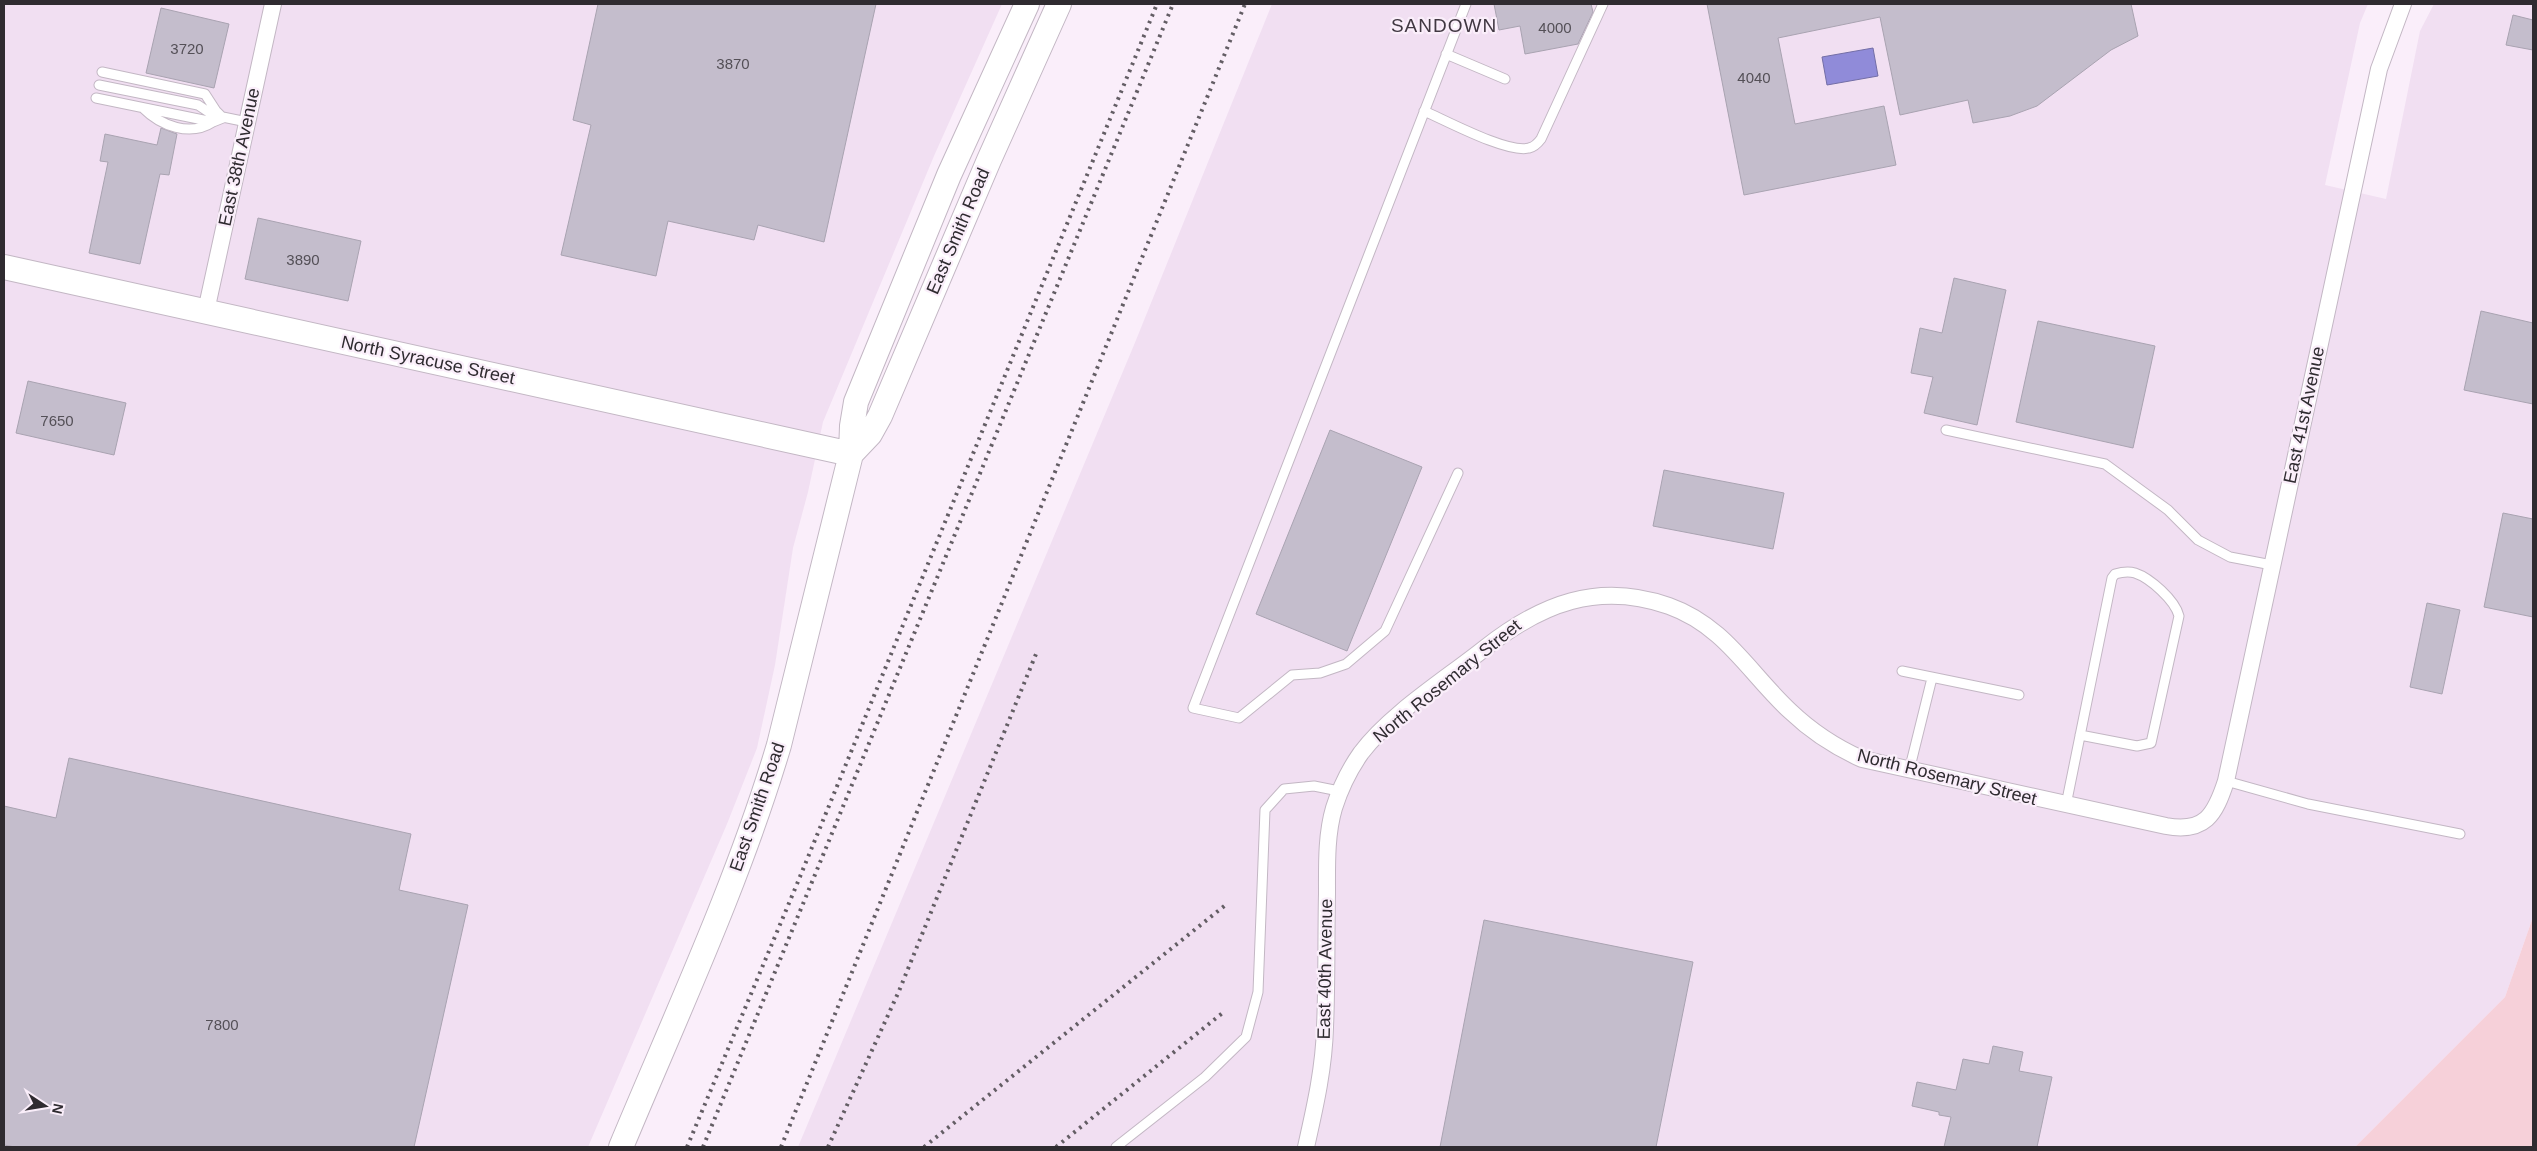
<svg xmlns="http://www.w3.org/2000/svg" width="2537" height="1151" font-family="Helvetica,sans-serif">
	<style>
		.built { fill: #f1dff2 }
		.green { fill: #f6d0d9 }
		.water { fill: #908bd9; stroke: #736ea6 }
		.building { fill: #c4bdcc; stroke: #a9a3b1 }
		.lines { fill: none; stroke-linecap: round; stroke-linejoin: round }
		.lane-casing { stroke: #c3b7c4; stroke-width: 11 }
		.street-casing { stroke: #c3b7c4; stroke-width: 18 }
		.secondary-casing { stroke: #c3b7c4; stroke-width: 26 }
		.lane { stroke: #fff; stroke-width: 9 }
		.street { stroke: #fff; stroke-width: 16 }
		.secondary { stroke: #fff; stroke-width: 24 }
		.rail { stroke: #635d64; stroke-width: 4; stroke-dasharray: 2.5 5; stroke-linecap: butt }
		.labels { text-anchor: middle; stroke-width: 4.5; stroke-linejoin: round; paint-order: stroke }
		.number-label { font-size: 15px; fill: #545057 }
		.street-label { font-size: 18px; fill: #2f2b30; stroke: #faeefa }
		.neighbourhood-label { font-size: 19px; letter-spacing: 1px; fill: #413842; stroke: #faeefa }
	</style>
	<rect width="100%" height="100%" fill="#faeefa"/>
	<path class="built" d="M4,4H1002L934,156L823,422L808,492L793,548L775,665L757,748L727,824L588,1147H4Z
		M1272,4H2368L2360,23L2325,185L2386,199L2420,31L2434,4H2533V917L2505,997L2355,1147H798L1134,345Z"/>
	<path class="green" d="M2533,917V1147H2355L2505,997Z"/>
	<path class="water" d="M1873,48L1878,76L1827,85L1822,57Z"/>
	<path class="building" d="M598,4H876L824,242L758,225L754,240L668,221L656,276L561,255L591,125L573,120Z
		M1494,4H1591L1593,12L1578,44L1525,54L1520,26L1499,30Z
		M1707,4H2131L2138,36L2111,50L2037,106L2010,116L1973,123L1968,100L1900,115L1880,17L1778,38L1795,124L1884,106L1896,165L1744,195Z
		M161,8L229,24L214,88L146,73Z
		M2513,15L2533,20V50L2506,45Z
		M161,128L177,134L169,175L160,174L140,264L89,253L108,162L100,161L105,134L157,145Z
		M258,218L361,241L348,301L245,279Z
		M1954,278L2006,290L1977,425L1924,413L1933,377L1911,373L1920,328L1942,333Z
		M2481,311L2533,323V404L2464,390Z
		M2038,321L2155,346L2133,448L2016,422Z
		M28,381L126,403L114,455L16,433Z
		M1330,430L1422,467L1347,651L1256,614Z
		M1664,470L1784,493L1773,549L1653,526Z
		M2503,513L2533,519V617L2484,607Z
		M2427,603L2460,610L2442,694L2410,687Z
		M69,758L411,834L399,890L468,905L414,1147H15L4,1145V806L56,818Z
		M1484,920L1693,962L1656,1147H1440Z
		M1993,1046L2023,1052L2019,1071L2052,1077L2037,1147H1944L1951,1117L1939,1115V1112L1912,1106L1917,1082L1956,1090L1963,1059L1989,1064Z"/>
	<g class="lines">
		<g class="lane-casing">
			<path id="lane" d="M1446,54L1505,79
				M99,85L198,105L213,115L247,122
				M96,98L213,122L223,118L216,111L205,94L102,72
				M143,108C161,126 190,137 213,122
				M1424,111C1445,120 1508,154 1529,148C1534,147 1538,143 1541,139L1603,4
				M1946,430L2105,464L2168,510L2198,540L2230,557L2272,565
				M1458,473L1385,631L1346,664L1320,673L1292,675L1239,718L1193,708L1466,4
				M1902,671L2019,695
				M1909,771L1932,678
				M2226,781L2308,804L2460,834
				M2066,805L2112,578L2115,574C2122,572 2128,571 2135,573C2150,578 2175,600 2179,616L2151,743L2137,746L2080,735
				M1116,1147L1205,1077L1246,1037L1258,992L1265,810L1284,789L1314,786L1339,791"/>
		</g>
		<g class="street-casing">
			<path id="street" d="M206,311L273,4
				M1306,1147C1315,1107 1324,1068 1325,1027C1327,983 1326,938 1327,894C1327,866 1326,835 1334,808C1340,789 1349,770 1361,753C1390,714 1446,679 1485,648C1541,604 1598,581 1669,606C1725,626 1749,673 1790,711C1812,732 1835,747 1862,759L2166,826C2205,833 2215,815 2226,781L2379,69L2403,4"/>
		</g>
		<g class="secondary-casing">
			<path id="secondary" d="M4,267L851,454
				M851,454L870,434L880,416L989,160L1059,4
				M621,1147C676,1015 738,883 779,745L851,454L852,426L856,402L949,175L1027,4"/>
		</g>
		<use href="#lane" class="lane"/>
		<use href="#street" class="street"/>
		<use href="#secondary" class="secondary"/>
		<path class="rail" d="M687,1147L797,884L1157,4
			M703,1147L1173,4
			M781,1147L1245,4
			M828,1147L899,991L1036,654
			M924,1147L1228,903
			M1056,1147L1225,1011"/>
	</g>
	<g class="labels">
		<g class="number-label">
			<text x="1555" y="33">4000</text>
			<text x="187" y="54">3720</text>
			<text x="733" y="69">3870</text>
			<text x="1754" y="83">4040</text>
			<text x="303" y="265">3890</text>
			<text x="57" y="426">7650</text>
			<text x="222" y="1030">7800</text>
		</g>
		<g class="street-label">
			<text transform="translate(239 157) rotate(-78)" y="6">East 38th Avenue</text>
			<text transform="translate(958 231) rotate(-67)" y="6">East Smith Road</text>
			<text transform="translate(428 360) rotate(12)" y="6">North Syracuse Street</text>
			<text transform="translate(2304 415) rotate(-78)" y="6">East 41st Avenue</text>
			<text transform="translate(1447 681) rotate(-39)" y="6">North Rosemary Street</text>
			<text transform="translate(1947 777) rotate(14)" y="6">North Rosemary Street</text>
			<text transform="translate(757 807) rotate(-71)" y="6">East Smith Road</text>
			<text transform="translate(1325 969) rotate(-89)" y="6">East 40th Avenue</text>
		</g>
		<g class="neighbourhood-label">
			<text x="1444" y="32">SANDOWN</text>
		</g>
	</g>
	<rect width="2537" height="1151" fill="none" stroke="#2f2b30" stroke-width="10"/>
	<g transform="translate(45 1106) rotate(102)" stroke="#faeefa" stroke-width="4" paint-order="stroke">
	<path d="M0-4L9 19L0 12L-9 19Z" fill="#2f2b30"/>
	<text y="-8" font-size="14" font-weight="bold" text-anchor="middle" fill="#2f2b30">N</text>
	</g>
</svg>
